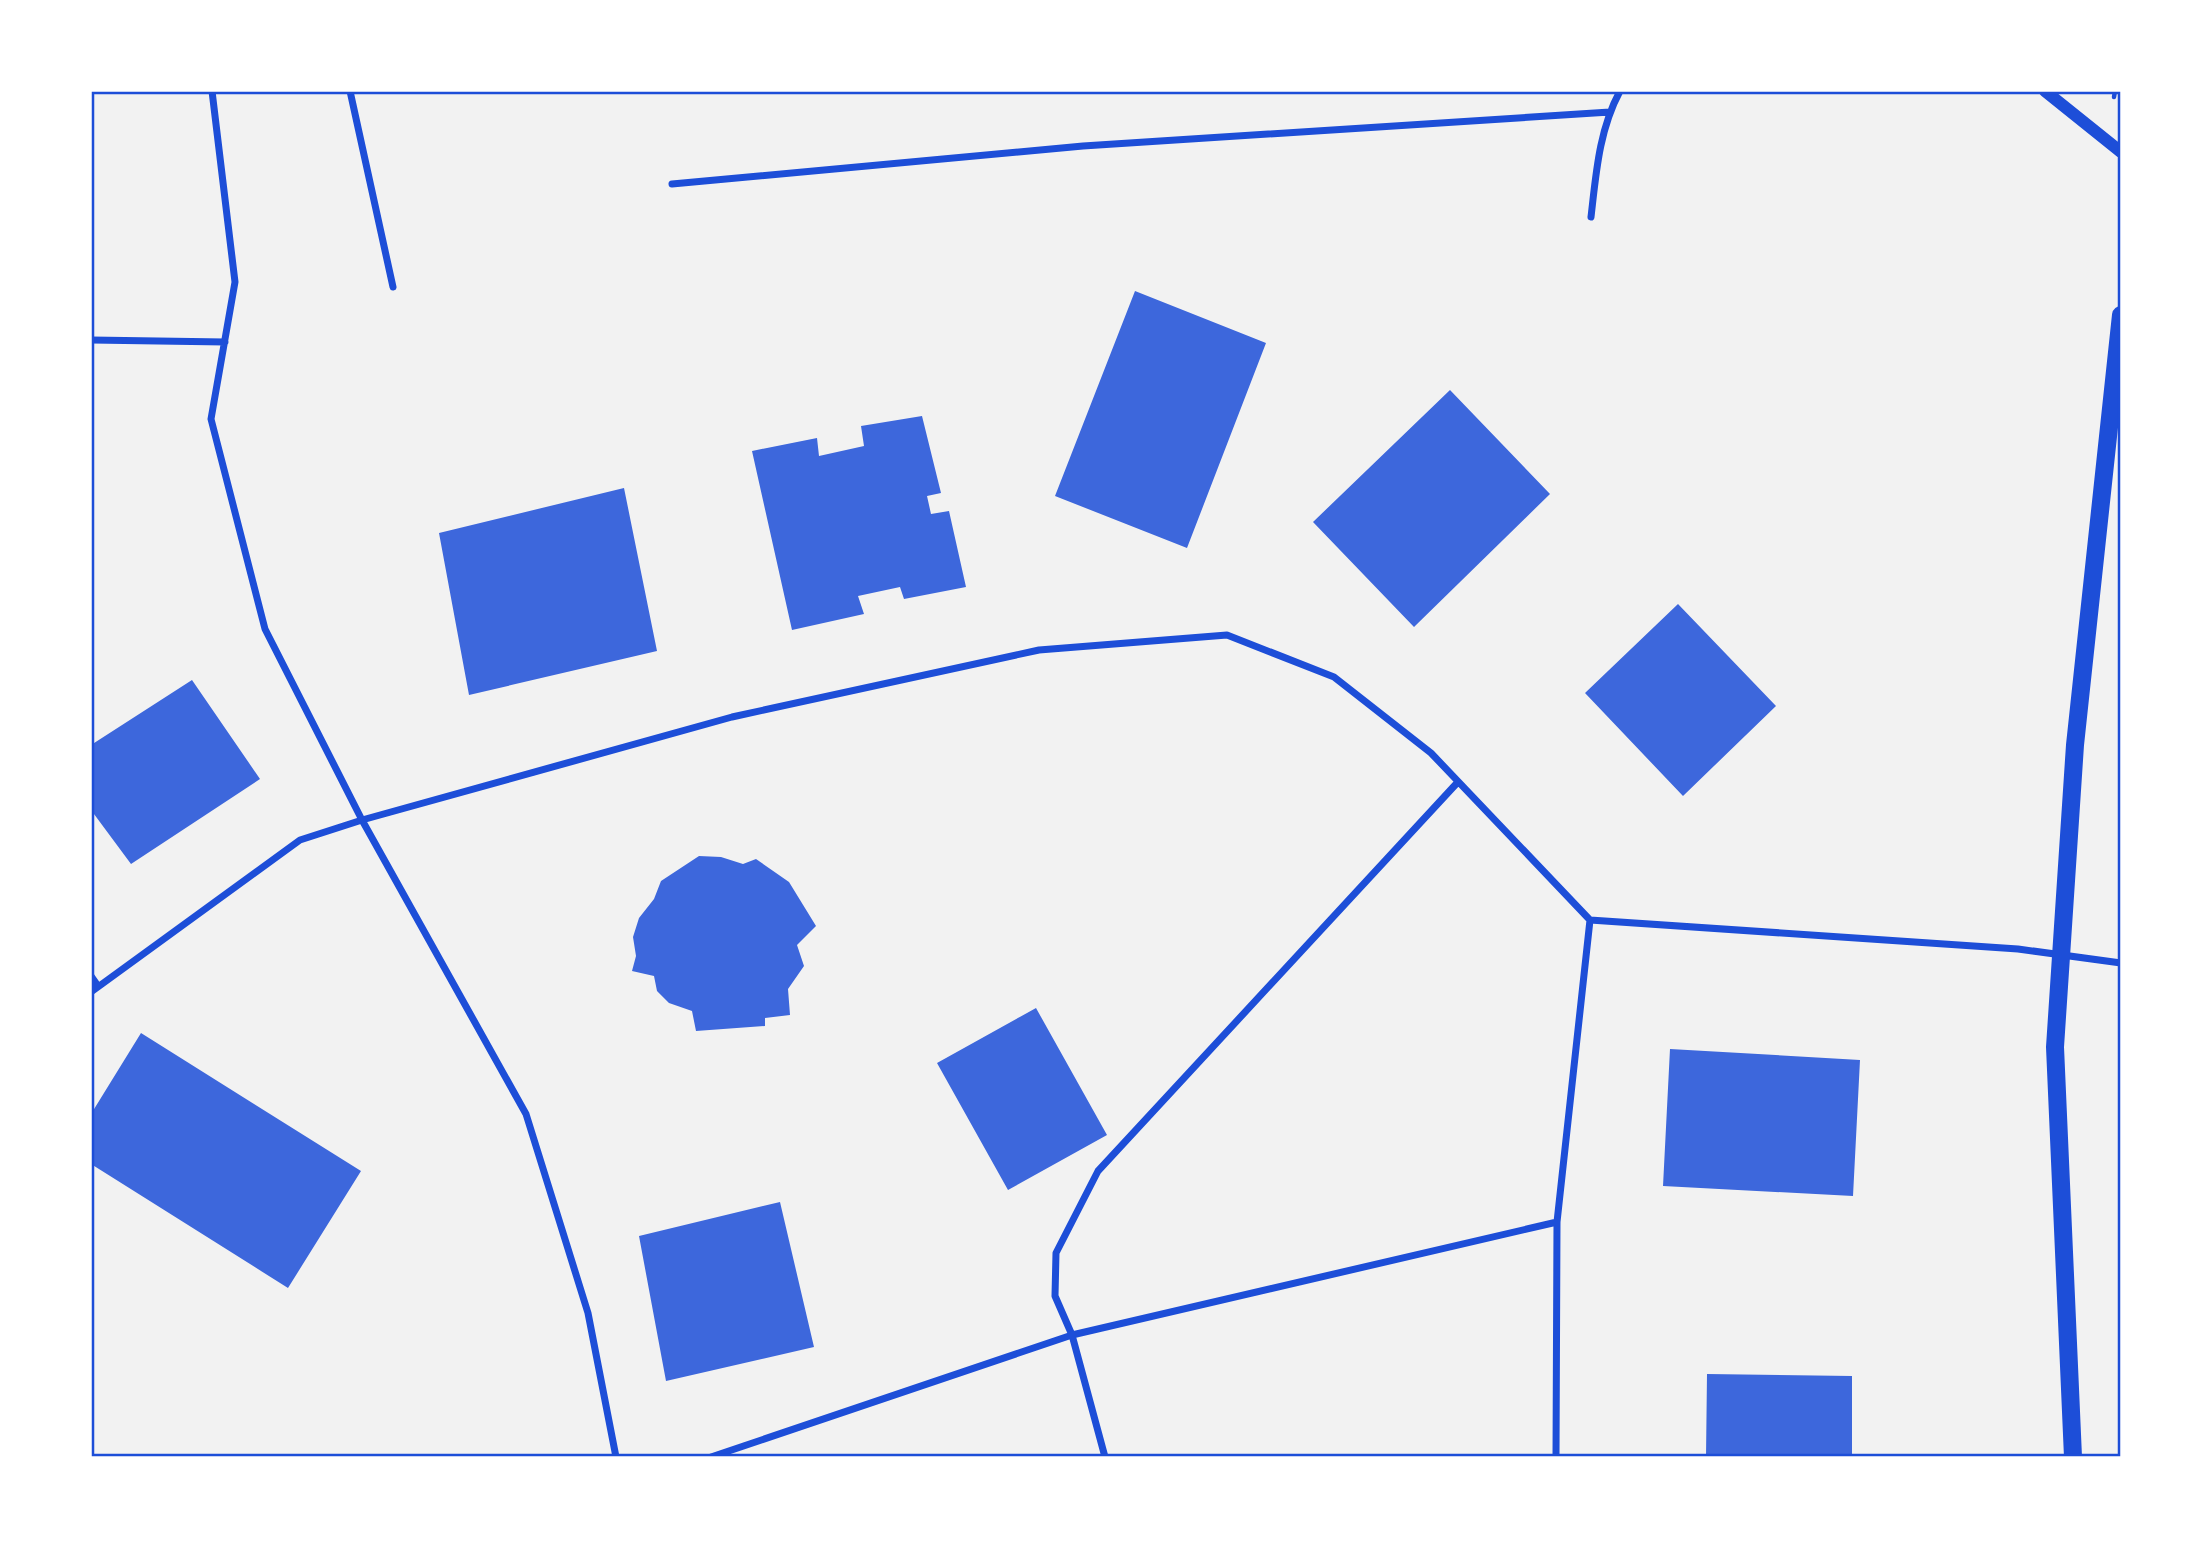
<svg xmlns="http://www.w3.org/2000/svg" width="2212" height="1548" font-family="'Asap Condensed',sans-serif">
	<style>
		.building { fill: #3d67dc }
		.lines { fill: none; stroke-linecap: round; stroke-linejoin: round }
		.path { stroke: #1d4ed8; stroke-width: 4.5 }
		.minor { stroke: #1d4ed8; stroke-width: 7 }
		.tertiary { stroke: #1d4ed8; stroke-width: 12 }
		.primary { stroke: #1d4ed8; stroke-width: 18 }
		.neatline { fill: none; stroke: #1d4ed8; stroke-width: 2.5 }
	</style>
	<rect width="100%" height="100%" fill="#f2f2f2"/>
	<path class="building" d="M1135,291L1266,343L1187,548L1055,496Z
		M1450,390L1550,494L1414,627L1313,522Z
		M922,416L941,493L927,496L931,514L949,511L966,587L904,599L900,587L858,596L864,614L792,630L752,451L817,438L819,456L864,446L861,426Z
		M624,488L657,651L469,695L439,533Z
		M1678,604L1776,706L1683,796L1585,693Z
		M192,680L260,779L131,864L91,810V745Z
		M699,856L721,857L743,864L756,859L789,882L816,926L797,945L804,966L788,989L790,1015L765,1018V1026L696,1031L692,1011L669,1003L657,991L654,976L632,971L636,956L633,937L639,918L654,899L661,881Z
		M1036,1008L1107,1135L1008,1190L937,1063Z
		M141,1033L361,1171L288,1288L91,1164V1114Z
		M1670,1049L1860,1060L1853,1196L1663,1186Z
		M780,1202L814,1347L666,1381L639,1236Z
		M1707,1374L1852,1376V1457H1706Z"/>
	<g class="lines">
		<path class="path" d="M2114,97L2115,91"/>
		<path class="minor" d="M212,91L235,282L211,419L265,629L362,820L526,1114L588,1313L616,1457
			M350,91L393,287
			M672,184L1083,146L1610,112
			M1591,217C1596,174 1599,130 1620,91
			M91,340L225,342
			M1590,920L2018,949L2121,963
			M91,976L98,986
			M91,992L300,840L362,820L732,717L1039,650L1227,635L1334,677L1431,753L1590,920
			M711,1457L1072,1335L1557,1222
			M1105,1457L1072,1335L1055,1296L1056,1253L1098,1171L1457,783
			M1556,1457L1557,1222L1590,920"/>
		<path class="tertiary" d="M2045,91L2121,152"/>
		<path class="primary" d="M2073,1457L2055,1047L2075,745L2121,315"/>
	</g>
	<rect width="2212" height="1548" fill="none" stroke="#ffffff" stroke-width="186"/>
	<rect x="93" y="93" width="2026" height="1362" class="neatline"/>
</svg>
